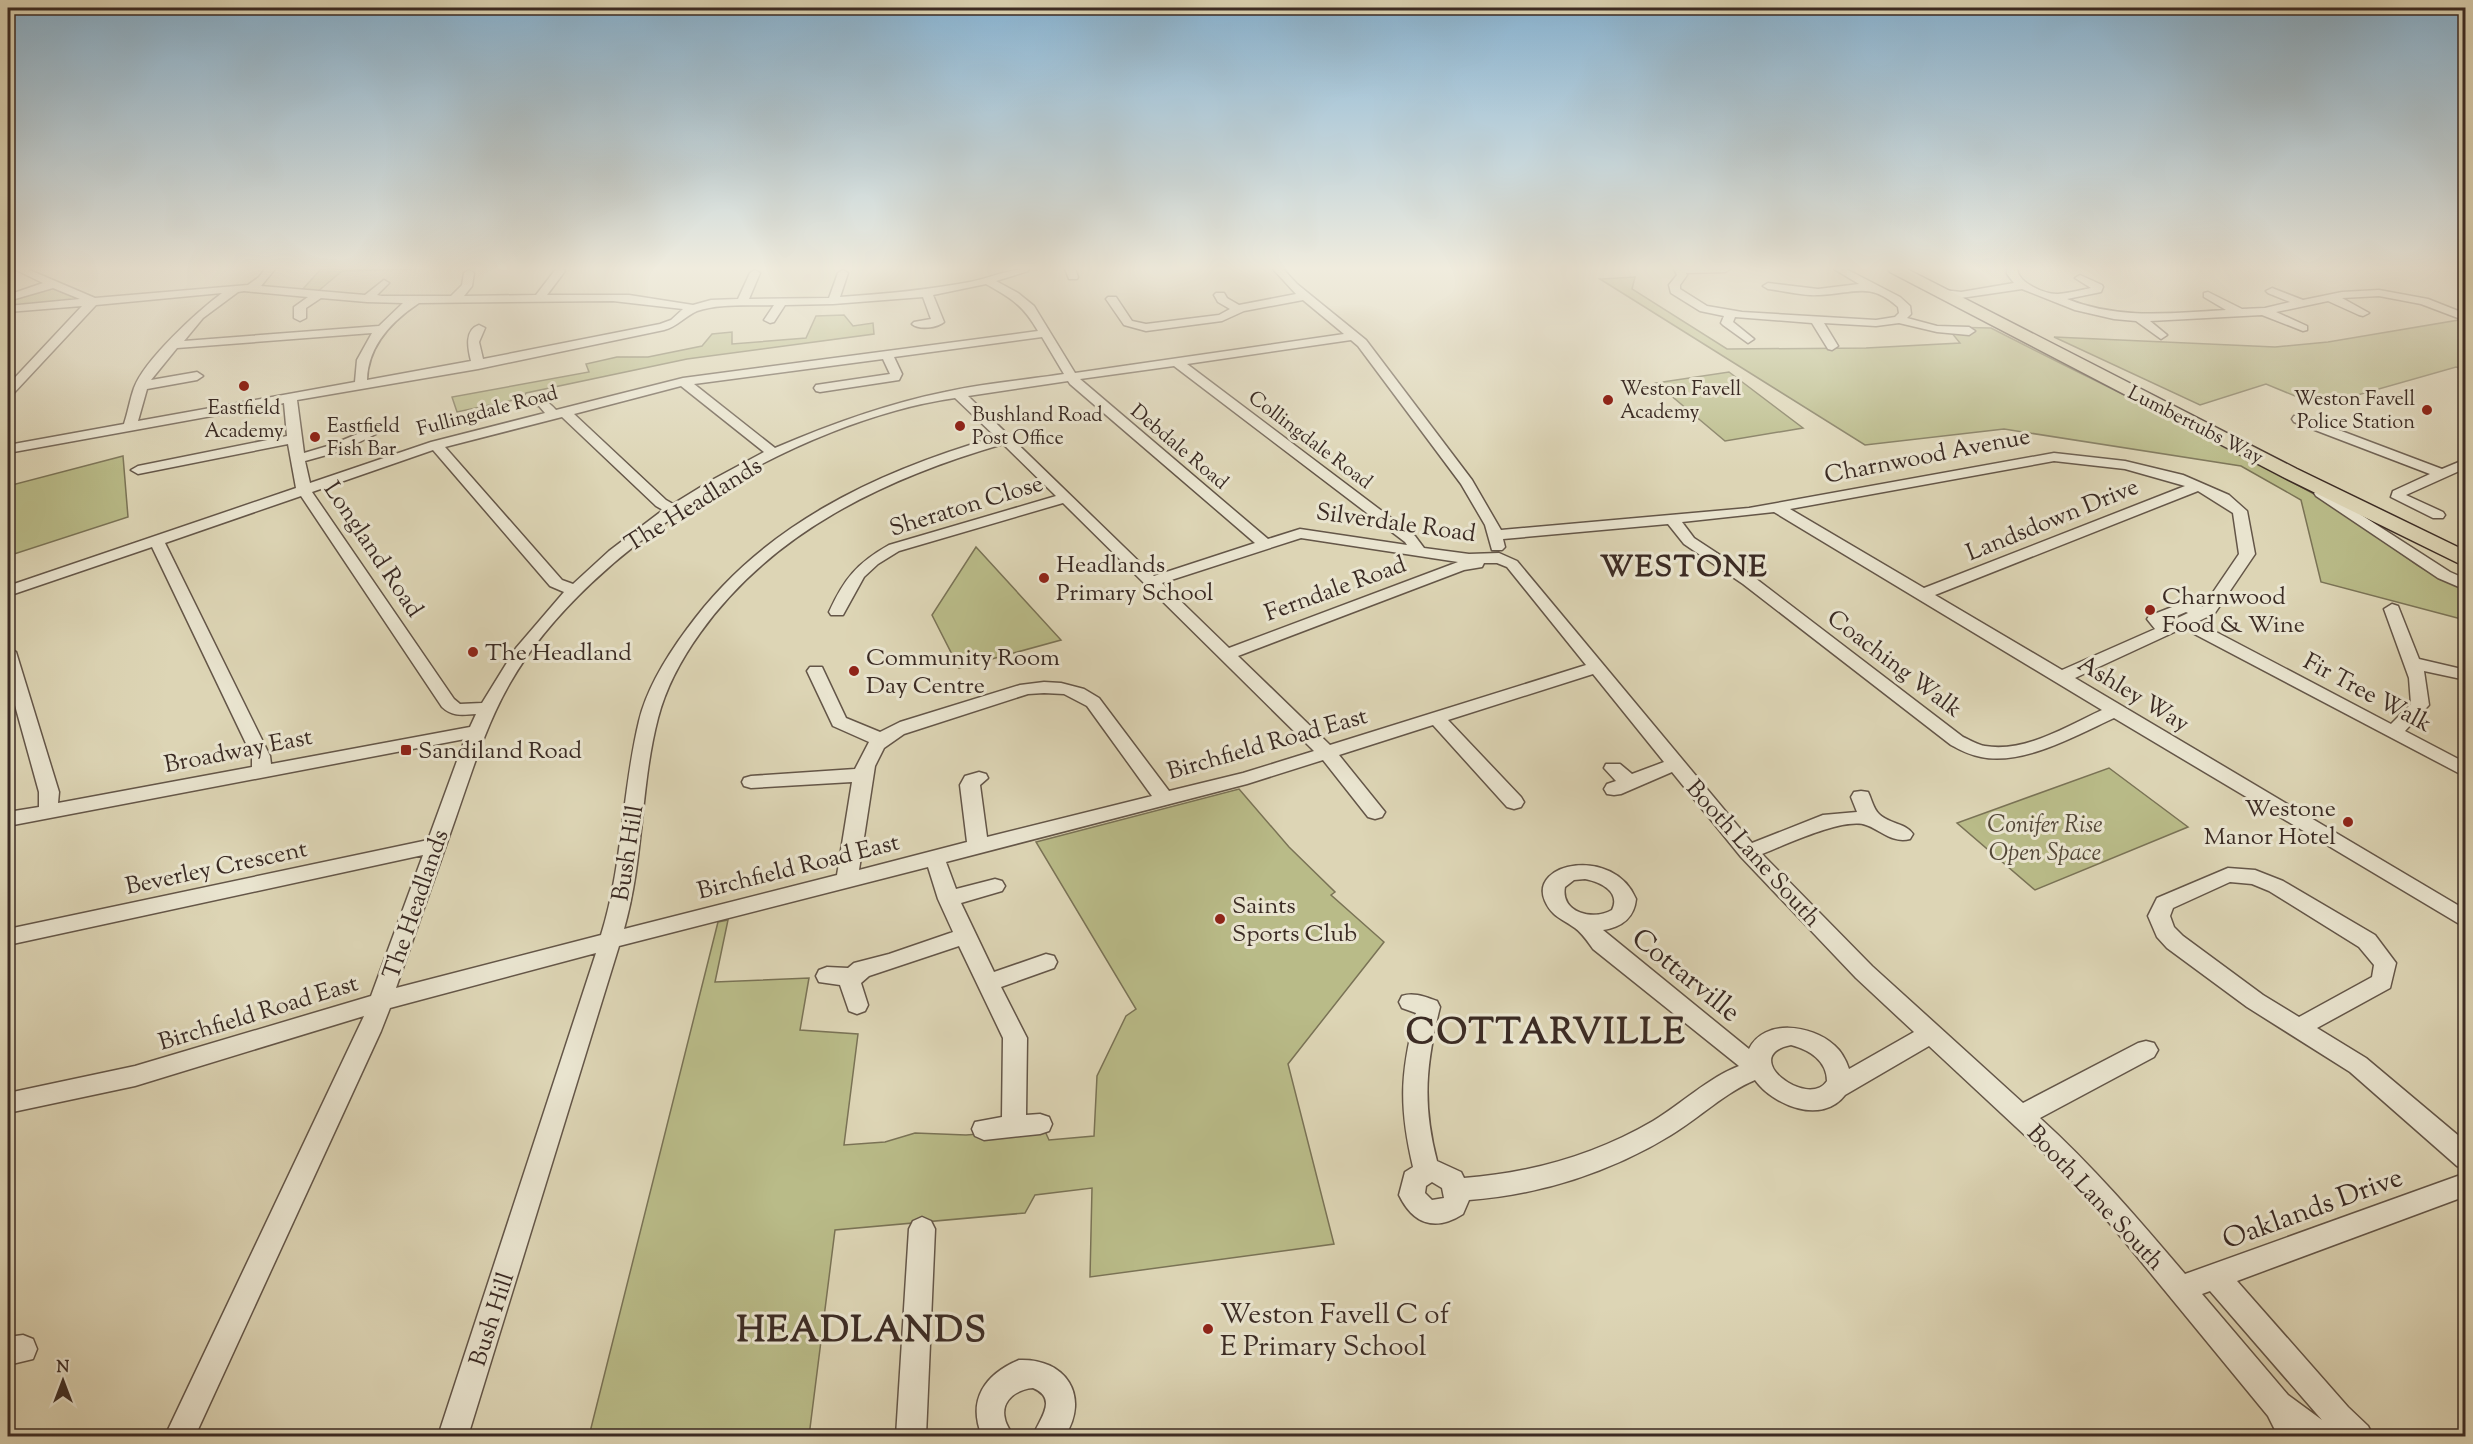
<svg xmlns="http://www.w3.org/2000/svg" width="2473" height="1444" font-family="'Sorts Mill Goudy',serif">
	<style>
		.green { fill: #b9bb88; stroke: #7a7356; stroke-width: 1.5 }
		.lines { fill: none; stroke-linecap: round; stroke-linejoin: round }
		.minor-casing { stroke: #645648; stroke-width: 3 }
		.highway-casing { stroke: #3b2b24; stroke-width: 3 }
		.minor { fill: #e9e4cf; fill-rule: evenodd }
		.highway { fill: #ddd5b5; fill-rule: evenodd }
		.poi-dot { fill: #8f2418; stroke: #e9e4cf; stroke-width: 2 }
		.labels { text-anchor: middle; stroke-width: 6; stroke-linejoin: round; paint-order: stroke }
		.far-poi-label { font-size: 20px; fill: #3b2b24; stroke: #e9e4cf; text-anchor: start }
		.far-street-label { font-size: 20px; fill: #3b2b24; stroke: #e9e4cf }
		.street-label { font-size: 24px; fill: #3b2b24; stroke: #e9e4cf }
		.poi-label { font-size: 24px; fill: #3b2b24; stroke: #e9e4cf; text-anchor: start }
		.park-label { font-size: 24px; font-style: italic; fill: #544838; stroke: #e9e4cf }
		.near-street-label { font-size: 28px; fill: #3b2b24; stroke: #e9e4cf }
		.near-poi-label { font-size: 28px; fill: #3b2b24; stroke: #e9e4cf; text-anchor: start }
		.district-label { font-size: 30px; font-weight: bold; letter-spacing: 1.5px; fill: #3b2b24; stroke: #e9e4cf }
		.near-district-label { font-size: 36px; font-weight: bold; letter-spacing: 1.5px; fill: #3b2b24; stroke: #e9e4cf }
	</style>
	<rect width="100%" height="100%" fill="#ddd5b5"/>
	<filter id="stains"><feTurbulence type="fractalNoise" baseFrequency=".00333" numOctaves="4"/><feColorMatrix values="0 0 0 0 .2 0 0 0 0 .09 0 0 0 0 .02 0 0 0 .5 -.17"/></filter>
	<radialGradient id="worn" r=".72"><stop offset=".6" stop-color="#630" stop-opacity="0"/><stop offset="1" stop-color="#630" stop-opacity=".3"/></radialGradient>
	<path class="green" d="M321,269H417L342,271L316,293L303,289Z
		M1635,277L1632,289L1727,349L1866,348L1960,343L1947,327L1991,328C2106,387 2223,442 2335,506C2375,530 2422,577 2465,589V620L2321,582L2301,500L2241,466L2004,429L1865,445L1600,279Z
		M53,284L93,301L8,309V298Z
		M844,315L853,326L873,323L874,334L687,359L526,393L523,398L457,412L452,397L589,372L586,364L617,357H648L702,346L712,334L732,332V344L806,338L816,316Z
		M2465,319V370L2456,367L2319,406L2266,384L2200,405L2054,337L2275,347L2328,342Z
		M1729,372L1803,428L1725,441L1656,383Z
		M123,456L128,517L8,556V486Z
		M976,547L1061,640L959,668L932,615Z
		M2109,768L2188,827L2035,890L1957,823Z
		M1239,789L1289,847L1335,892L1331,895L1384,942L1288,1064L1334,1244L1090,1277L1092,1188L1035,1195L1025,1213L835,1230L809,1436H589L718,922L728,920L715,982L809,978L800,1030L858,1034L844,1145L885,1142L915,1133L966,1135L1044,1129L1049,1140L1094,1136L1097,1076L1126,1016L1136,1009L1036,842Z"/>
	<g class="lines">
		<g class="minor-casing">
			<path id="minor" d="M14,269H27L95,298L248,285L259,277L265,269H275L261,286L365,295L384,280L389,283L377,295L382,296H451L462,285L464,273L469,270L474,273L472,286L464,296L536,295L556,269H563L565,271L547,295H629L693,305L711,300L738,299L750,273L755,270L760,273L749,299L829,298L838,273L843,270L848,273L840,297C884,294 927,290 970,282C990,278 1008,269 1029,269L1028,271L996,281L1018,293L1034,306L1075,373L1344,334L1303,300L1244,311L1222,321L1146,331L1124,325L1106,299L1108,297H1116L1132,321L1146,324L1219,315L1230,309L1218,302L1214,295L1216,293H1224L1227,298L1239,305L1296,294L1273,269H1283L1297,284L1366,340L1472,480L1501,530L1749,508L2054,453L2125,461L2183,475L2229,495L2247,511L2255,554L2215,613L2197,622L2391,724L2411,704L2409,678L2384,609L2392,604L2398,606L2419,659L2466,670V680L2424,671L2429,705L2405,731L2466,763V777L2183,628L2075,678L2466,910V928L2114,718C2077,735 2023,766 1981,757C1970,755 1960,750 1951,745L1743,584L1684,544L1668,524L1503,539L1505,547L1502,550H1492L1485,525L1461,484L1358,346L1351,340L1187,364L1415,536L1424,548L1469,554L1499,553L1517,561L1752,843L1823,815L1857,812L1851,797L1854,792L1861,791L1868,792C1872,800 1873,808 1879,814C1889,824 1906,823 1913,834L1910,839C1893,844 1881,830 1866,825C1844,817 1785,845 1762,854L1872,966L2023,1103L2138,1043L2146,1041L2154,1043L2158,1050L2154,1057L2040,1118C2093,1166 2139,1220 2185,1274L2466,1173V1196L2237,1281L2348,1407L2368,1426L2373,1436H2337L2330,1430L2333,1436H2278L2268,1416L2097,1208L2060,1168L1929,1046L1845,1095C1822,1125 1774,1106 1755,1080C1726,1092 1699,1118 1671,1135C1611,1172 1539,1195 1469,1200L1463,1214C1435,1232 1413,1224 1399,1195L1405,1172L1413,1167C1399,1107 1400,1073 1416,1013L1402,1008L1399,1002L1402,996C1414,992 1425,997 1437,1001L1440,1007C1426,1064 1422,1103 1437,1161L1461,1172L1464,1178C1530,1173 1595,1155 1653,1121C1681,1104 1708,1078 1739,1066L1593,949C1588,942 1582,933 1575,928C1563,919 1552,917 1545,901C1528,862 1614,846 1636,899C1634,919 1621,927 1603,930L1749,1049C1764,1018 1812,1025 1834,1045C1841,1051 1846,1060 1849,1069L1914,1032L1856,978L1741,857L1672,772L1621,794L1614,795L1607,794L1604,789L1607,784L1616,781L1604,768L1606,764H1620L1632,774L1664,762L1593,674L1448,720L1521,797L1524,802L1521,807L1514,809L1507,807L1433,725L1339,755L1385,812L1382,817L1375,819L1368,817L1323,760L1247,784L946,862L956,889L995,879L1002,881L1005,886L1002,891L961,903L994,972L1046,954L1054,956L1057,962L1054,968L1001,987L1027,1038L1026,1115L1040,1114L1049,1117L1052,1124L1049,1131L1040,1134L984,1140L975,1136L972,1129L975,1122L1002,1117L1003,1038L959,946L869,976L861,983L868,1005L865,1011L857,1014L849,1011L840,985L819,982L816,976L819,970L827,967L848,968L854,963L889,954L953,932L938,899L928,867L619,946L468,1436H438L596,953L390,1008L381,1031L195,1436H165L364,1016L135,1086L8,1113V1093L135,1066L371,996L423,855L8,945V929L428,840L465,739L8,826V812L39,807V792L8,680V647L16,652L59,792L58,803L252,767V756L152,547L8,596V586L296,488L288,444L138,474L131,470L138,466L287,436L284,403L8,453V445L124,424C128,412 130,399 134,388C145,359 197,312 222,293L96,305L12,395L8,396V385L82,306L8,312V306L80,299L53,288L8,301V295L43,283ZM986,284C1011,298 1023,305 1038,331L683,378L556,410C548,401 540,395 527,398L526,401L527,404L539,406L545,413L431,442L310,483L305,461L341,451L376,434L372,422H362L360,425L362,432L331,445L304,453L297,400L478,369L664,330C677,327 685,316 697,311C721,303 748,306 774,305L764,320L770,323L774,322L785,305L833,304L923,297L931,319L914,322L912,324C919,330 937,328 944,322L933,295ZM244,291L308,297L294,307V318L300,321L306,318V308L321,298L367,302L403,303L379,326L184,341L203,318L238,292ZM613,301L683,309L671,320L660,324L483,359L479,342L485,328L479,325C464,330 468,349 471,361L367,380C368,345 392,321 419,303ZM372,333L357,360L355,382L138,421L147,389L197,380L203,376L197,372L151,380L177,348ZM1042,337L1064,374C1025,380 984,383 945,392C886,404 831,424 775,448L694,384L883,359L890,374L816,385L814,388L816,391L820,392L899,380L902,374L894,357ZM1174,366L1405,542L1407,545L1300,529L1268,539L1080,379ZM1068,381L1070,384L1255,543L1154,576L968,396ZM681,386L764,452L712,480L673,504L666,500L574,414ZM955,398L996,437C876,472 762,525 687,629C667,656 647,688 639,721C622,791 623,865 601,935L396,988C416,931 436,874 456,817C472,771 486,725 510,683C589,545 800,420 955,398ZM562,417L656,506L663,510L609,551L573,584L562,580L445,447ZM1003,444L1056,496L889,545C857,563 844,579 829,612L831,615H843L864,577L878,564L899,551L1063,503L1314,751L1243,773L1169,791L1099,698L1084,689L1061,683L1044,682L1020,685L900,722L880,732L846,718L822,667H810L807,671L833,726L869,742L855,769L751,776L744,778L742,782L744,786L751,788L852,782L837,875L624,929C644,860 640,787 658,718C666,687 682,658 700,633C773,531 886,478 1003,444ZM433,450L550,586L564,592L516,648L482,703L460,704L454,699L312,492ZM2054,461L2125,469L2185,486L1924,588L1790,509ZM2198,491L2233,513L2239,554L2203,607L2185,602L2149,616L2147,619L2155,629L2062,670L1935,595ZM301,496L442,707C453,717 462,715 476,714L470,727L271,764L270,756L165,543ZM1774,512L2102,710C2067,726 2025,753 1985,746C1978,745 1970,740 1963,737L1755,578L1694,538L1682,522ZM1301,538L1458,562L1229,648L1162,583ZM1484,563H1497L1507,567L1586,665L1330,745L1238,656L1464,570L1482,567ZM2186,612L2188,613L2167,623L2165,621ZM1044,693L1064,694L1087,706L1152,796L987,837L980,785L988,778L986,774L979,772L965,776L960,785L967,842L859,870L875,766L884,748L904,734L1028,694ZM1585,879C1601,882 1621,892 1612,910C1594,921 1560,913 1565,887L1574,880ZM1791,1045C1810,1050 1827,1061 1827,1081C1808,1110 1737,1056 1791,1045ZM1432,1182L1442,1188L1444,1198L1432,1200L1425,1193L1426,1186ZM2210,1291L2322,1420L2288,1395L2202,1294Z
				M1065,269H1075L1078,277L1077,279H1069Z
				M1674,269H1730L1725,272L1686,273L1687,275L1680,285V289L1707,306L1742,312L1876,320L1895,317L1899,313L1898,307C1869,281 1854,294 1819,295C1803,296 1785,291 1768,289L1763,286L1768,283L1818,289L1859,284L1834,269H1846L1900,297L1910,306L1911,314L1907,318L1937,326L1969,327L1975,331L1969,335L1937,332L1899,323L1876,326L1824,323L1838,346L1832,350L1828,349L1812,323L1735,317L1733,322L1754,339L1748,343L1723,325L1721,323L1724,316L1700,311L1671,293L1669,285L1677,275Z
				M2007,269H2017C2018,283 2046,295 2058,294C2069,293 2080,290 2091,288L2075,278L2080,275L2102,285L2103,287L2101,292L2067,299C2119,320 2172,313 2226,310L2204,297V293L2208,292L2242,309L2265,308L2290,302L2268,293L2266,291L2272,288L2303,300L2342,292L2379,290L2428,299L2466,314V321L2421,304L2379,296L2342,298L2369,313L2363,316L2359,315L2328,301L2276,312L2307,326V330L2303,331L2262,315L2150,321L2167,335L2161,339L2136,321L2114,319L2075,310L2022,289L1961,298L1944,296L1938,293L1944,290L1961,292L2014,283L2007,274Z
				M2299,415L2442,469L2466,459V468L2406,495L2443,512L2445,515L2443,518H2433L2391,497L2393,491L2430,474L2294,422L2292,419L2294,416Z
				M2321,489L2450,572L2466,579V590L2438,578L2316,496L2314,493Z
				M2228,868L2255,870L2283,881L2375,935L2396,963L2390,988L2317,1028L2366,1058L2466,1142V1169L2457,1166L2350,1072L2247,1007L2167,948L2157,937L2148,916L2157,898ZM2230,882L2252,884L2269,891L2359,947L2374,965L2372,977L2299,1017L2263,995L2183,936L2174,927L2170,916L2173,908Z
				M922,1217L931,1221L935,1229L926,1436H896L909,1229L913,1221Z
				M23,1335L33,1339L37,1349L33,1359L8,1365V1337Z
				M1019,1360C1066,1358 1090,1396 1065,1436H1033C1039,1419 1059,1399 1033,1388C1018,1389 1000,1400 1005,1419C1006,1425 1011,1431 1013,1436H982C967,1400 985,1374 1019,1360Z"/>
		</g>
		<g class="highway-casing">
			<path id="highway" d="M1888,269H1907L2297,469L2466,551V567L2283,477L1890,272Z"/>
		</g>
		<use href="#minor" class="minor"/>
		<use href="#highway" class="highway"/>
	</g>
	<linearGradient id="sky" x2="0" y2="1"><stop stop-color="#88b5d5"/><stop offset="0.57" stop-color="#f0ecde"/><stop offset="1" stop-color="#f0ecde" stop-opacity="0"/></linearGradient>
	<rect width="2473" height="471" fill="url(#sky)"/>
	<g class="poi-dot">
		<circle cx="244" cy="386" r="6"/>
		<circle cx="1608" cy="400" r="6"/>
		<circle cx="2427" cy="410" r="6"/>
		<circle cx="960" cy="426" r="6"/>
		<circle cx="315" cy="437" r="6"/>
		<circle cx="1044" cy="578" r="6"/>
		<circle cx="2150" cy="610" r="6"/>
		<circle cx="473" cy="652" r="6"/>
		<circle cx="854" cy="671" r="6"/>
		<rect x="400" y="744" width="12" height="12" rx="3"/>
		<circle cx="2348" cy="822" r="6"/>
		<circle cx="1220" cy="919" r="6"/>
		<circle cx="1208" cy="1329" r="6"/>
	</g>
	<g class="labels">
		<g class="far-poi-label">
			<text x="1620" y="395">Weston Favell<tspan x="1620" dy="23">Academy</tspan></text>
			<text x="2415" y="405" text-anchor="end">Weston Favell<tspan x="2415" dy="23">Police Station</tspan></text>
			<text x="244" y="414" text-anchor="middle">Eastfield<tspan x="244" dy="23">Academy</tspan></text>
			<text x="972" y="421">Bushland Road<tspan x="972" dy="23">Post Office</tspan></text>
			<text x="327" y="432">Eastfield<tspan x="327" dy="23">Fish Bar</tspan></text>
		</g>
		<g class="far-street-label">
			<text transform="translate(487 410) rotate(-15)" y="7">Fullingdale Road</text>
			<text transform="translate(2196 424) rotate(27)" y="7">Lumbertubs Way</text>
			<text transform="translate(1311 439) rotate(37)" y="7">Collingdale Road</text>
			<text transform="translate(1180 446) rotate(40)" y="7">Debdale Road</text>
		</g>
		<g class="street-label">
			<text transform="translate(1927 455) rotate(-11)" y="8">Charnwood Avenue</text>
			<text transform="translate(693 504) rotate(-32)" y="8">The Headlands</text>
			<text transform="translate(966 505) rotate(-17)" y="8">Sheraton Close</text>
			<text transform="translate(2052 519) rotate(-22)" y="8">Landsdown Drive</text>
			<text transform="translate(1396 522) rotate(8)" y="8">Silverdale Road</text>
			<text transform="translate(374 549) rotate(56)" y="8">Longland Road</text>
			<text transform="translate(1335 588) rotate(-20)" y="8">Ferndale Road</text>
			<text transform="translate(1895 663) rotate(37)" y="8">Coaching Walk</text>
			<text transform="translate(2368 692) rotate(28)" y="8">Fir Tree Walk</text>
			<text transform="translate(2134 693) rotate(31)" y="8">Ashley Way</text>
			<text transform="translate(1267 743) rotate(-16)" y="8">Birchfield Road East</text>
			<text transform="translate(238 750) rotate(-11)" y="8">Broadway East</text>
			<text transform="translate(627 853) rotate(-81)" y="8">Bush Hill</text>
			<text transform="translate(1754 853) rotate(48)" y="8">Booth Lane South</text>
			<text transform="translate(798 866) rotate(-14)" y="8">Birchfield Road East</text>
			<text transform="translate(216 867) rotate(-12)" y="8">Beverley Crescent</text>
			<text transform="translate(415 904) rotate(-71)" y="8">The Headlands</text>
			<text transform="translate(258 1012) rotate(-17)" y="8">Birchfield Road East</text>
			<text transform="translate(2096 1197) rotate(47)" y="8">Booth Lane South</text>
			<text transform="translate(491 1319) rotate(-72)" y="8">Bush Hill</text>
		</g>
		<g class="poi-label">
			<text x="1056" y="572">Headlands<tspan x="1056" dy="28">Primary School</tspan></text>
			<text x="2162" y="604">Charnwood<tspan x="2162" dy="28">Food &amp; Wine</tspan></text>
			<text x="485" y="660">The Headland</text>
			<text x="866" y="665">Community Room<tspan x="866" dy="28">Day Centre</tspan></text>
			<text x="418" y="758">Sandiland Road</text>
			<text x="2336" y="816" text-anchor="end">Westone<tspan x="2336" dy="28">Manor Hotel</tspan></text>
			<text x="1232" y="913">Saints<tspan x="1232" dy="28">Sports Club</tspan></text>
		</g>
		<g class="park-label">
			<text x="2045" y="832">Conifer Rise<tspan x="2045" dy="28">Open Space</tspan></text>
		</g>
		<g class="near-street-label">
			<text transform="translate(1687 974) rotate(39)" y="10">Cottarville</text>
			<text transform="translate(2312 1207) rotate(-20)" y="10">Oaklands Drive</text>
		</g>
		<g class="near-poi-label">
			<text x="1220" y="1323">Weston Favell C of<tspan x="1220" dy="32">E Primary School</tspan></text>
		</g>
		<g class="district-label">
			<text x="1684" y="576">WESTONE</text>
		</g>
		<g class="near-district-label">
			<text x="1546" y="1043">COTTARVILLE</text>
			<text x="862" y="1341">HEADLANDS</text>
		</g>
	</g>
	<rect width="2473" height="1444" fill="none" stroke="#ddd5b5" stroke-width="30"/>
	<rect x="9" y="9" width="2455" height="1426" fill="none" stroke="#3b2b24" stroke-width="3"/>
	<rect x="15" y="15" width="2443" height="1414" fill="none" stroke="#3b2b24" stroke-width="1.5"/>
	<g transform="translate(63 1381)" stroke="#e9e4cf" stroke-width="4.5" paint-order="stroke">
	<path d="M0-4.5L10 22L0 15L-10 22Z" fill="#3b2b24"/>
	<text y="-9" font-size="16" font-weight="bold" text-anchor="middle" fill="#3b2b24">N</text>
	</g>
	<rect width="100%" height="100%" filter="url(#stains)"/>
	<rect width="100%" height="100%" fill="url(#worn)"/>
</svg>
